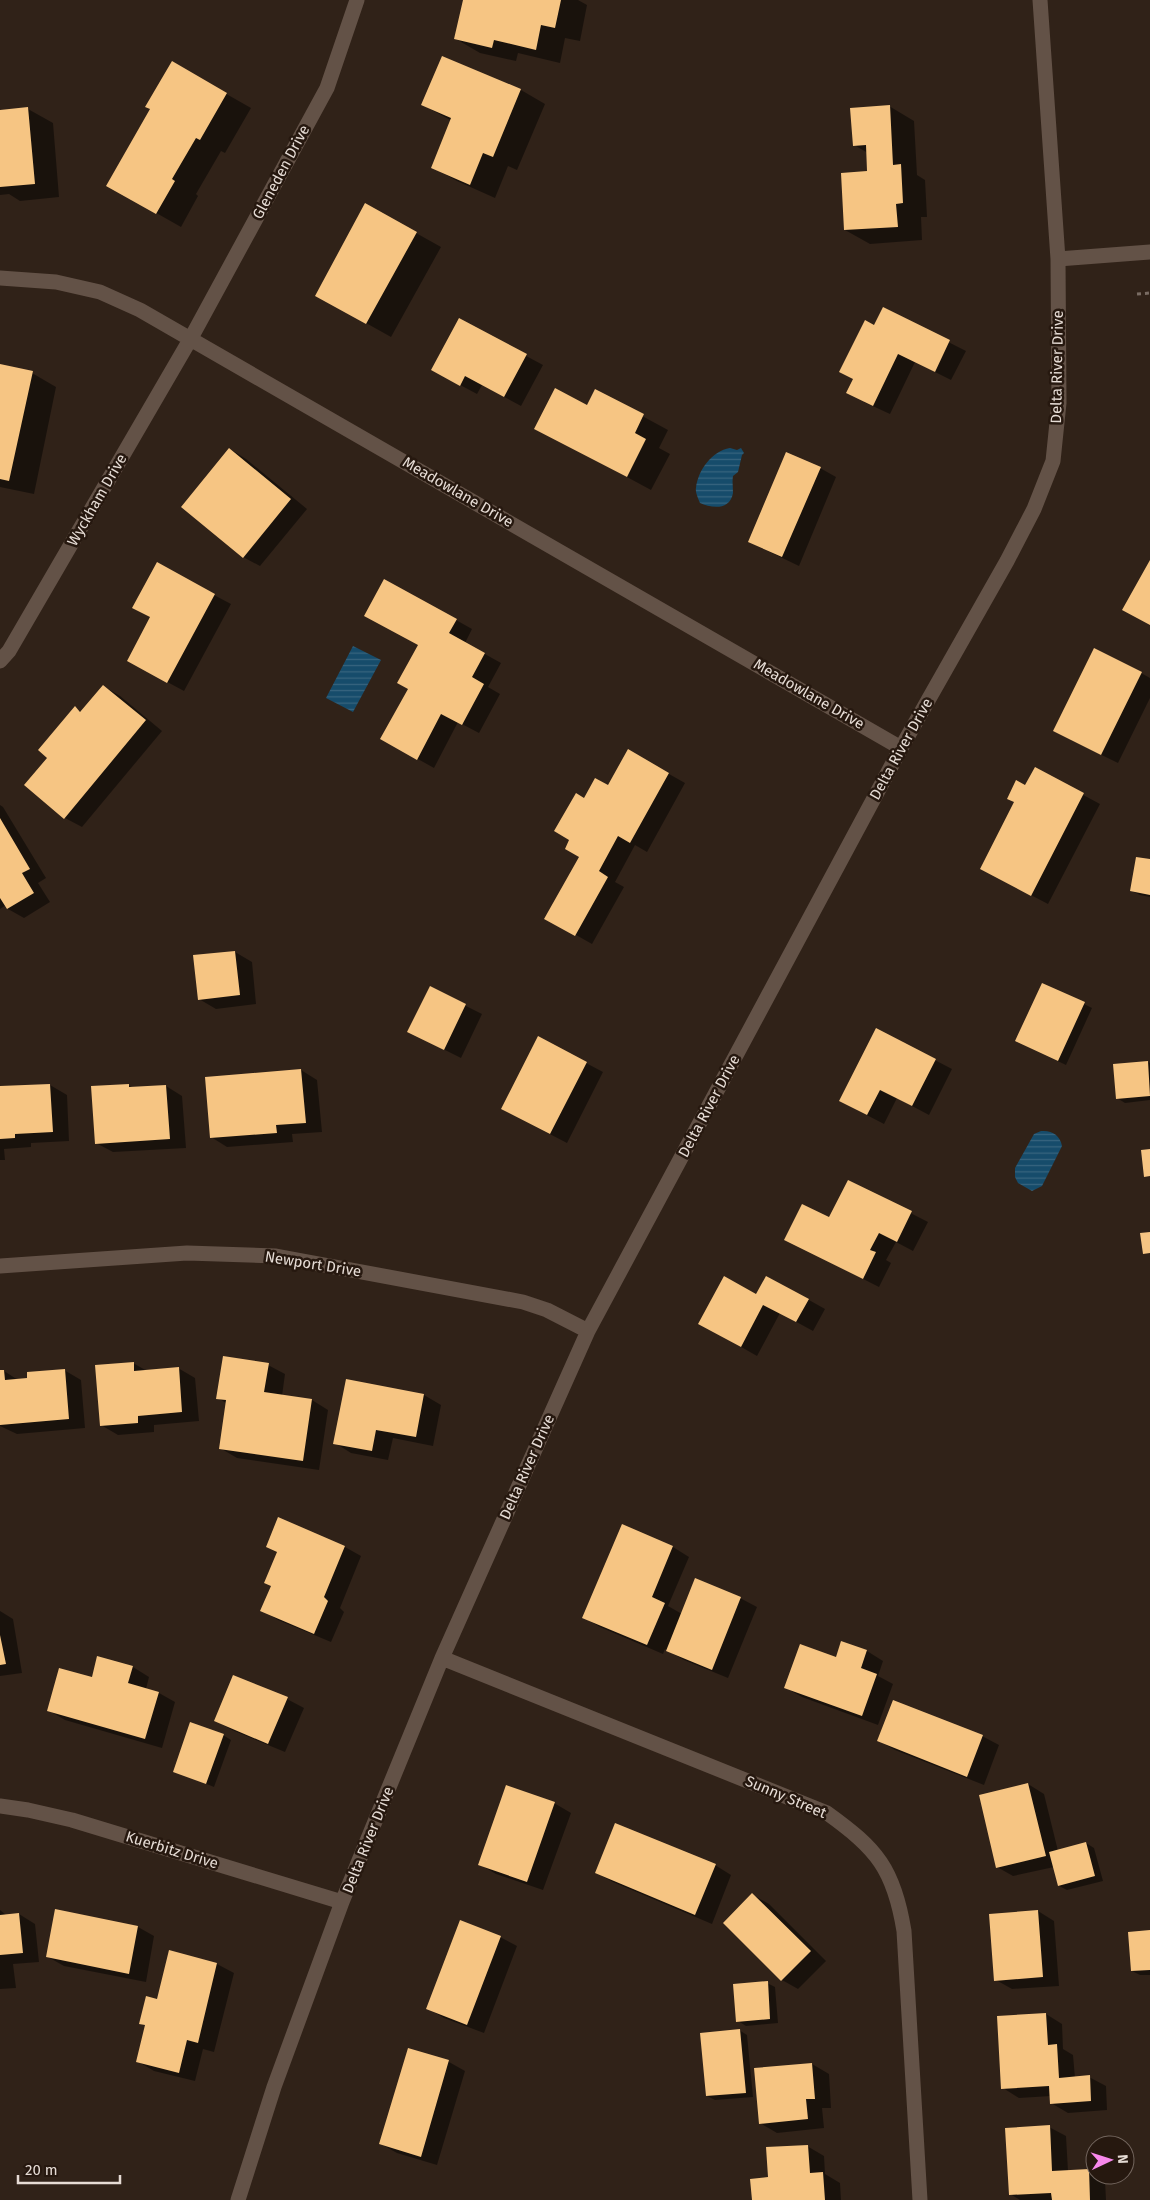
<svg xmlns="http://www.w3.org/2000/svg" width="1150" height="2200" font-family="'Fira Sans',sans-serif">
	<style>
		.water { fill: url(#water-rules) }
		.shadow { fill: #0007 }
		.building { fill: #f6c583 }
		.lines { fill: none; stroke-linecap: round; stroke-linejoin: round }
		.path { stroke: #796c63; stroke-width: 3; stroke-dasharray: 4 4; stroke-linecap: butt }
		.minor { stroke: #635247; stroke-width: 15 }
		.labels { text-anchor: middle; stroke-width: 5; stroke-linejoin: round; paint-order: stroke }
		.street-label { font-size: 15px; fill: #e6dcd5; stroke: #26180f }
	</style>
	<defs>
		<pattern id="water-rules" width="6" height="5" patternUnits="userSpaceOnUse" patternTransform="scale(1.25)"><rect width="6" height="5" fill="#164c6b"/><path d="M0 2.5h6" fill="none" stroke="#38657f"/></pattern>
	</defs>
	<rect width="100%" height="100%" fill="#302218"/>
	<path class="water" d="M730,448L737,450L741,448L744,453L742,455L738,472L733,476C732,482 733,487 733,493C730,511 711,508 700,503C698,498 695,492 696,488C698,470 712,451 730,448Z
		M353,646L381,660L353,712L326,698Z
		M1041,1131C1052,1130 1060,1135 1062,1146L1042,1186L1032,1191L1018,1183L1015,1177V1168L1034,1134Z"/>
	<path class="shadow" d="M464,0H578L587,5L580,41L565,38L560,63L518,53L516,61L480,53L456,39Z
		M443,57L521,90L545,104L517,170L508,166L495,198L457,181L432,167L452,121L423,105Z
		M172,63L251,108L225,153L221,151L196,194L198,196L181,227L107,185L151,109Z
		M889,106L914,121L917,175L925,180L927,217H921L922,240L870,244L845,230L869,172L868,153L854,145Z
		M28,109L53,123L59,197L20,201L9,194L0,195V111Z
		M416,233L441,247L391,337L341,309Z
		M883,309L966,351L951,380L915,362L890,414L864,402L875,326Z
		M459,320L543,365L521,406L482,385L477,394L449,379Z
		M0,366L32,373L56,387L34,494L0,487Z
		M596,391L668,430L659,448L670,454L651,490L536,428L588,407Z
		M230,449L246,459L307,509L260,566L243,557Z
		M820,468L836,477L799,566L749,542Z
		M214,595L231,604L184,691L145,670Z
		M456,620L472,629L465,643L501,663L488,687L500,694L479,733L458,722L434,768L382,739Z
		M1141,673L1150,678V698L1118,763L1071,740Z
		M103,686L120,696L162,731L82,827L65,818L49,757L75,708L82,712Z
		M628,751L685,783L647,852L635,845L615,882L624,887L592,944L546,918L581,857L571,840L584,799L608,787Z
		M1035,769L1100,804L1048,904L998,878L1016,802Z
		M0,805L3,807L46,878L38,883L50,902L24,918L8,909L6,905L0,909Z
		M1150,861V897L1140,895L1132,891Z
		M235,952L252,962L256,1004L216,1009L199,999Z
		M430,988L482,1014L461,1058L409,1032Z
		M1084,1004L1092,1008L1066,1065L1024,1045Z
		M877,1030L952,1069L929,1115L897,1098L884,1124L857,1110Z
		M1148,1062L1150,1063V1100L1125,1103L1117,1098L1114,1065Z
		M586,1063L603,1072L567,1143L519,1118Z
		M301,1070L317,1080L322,1132L292,1134L293,1142L227,1147L211,1137Z
		M50,1085L67,1095L69,1141L31,1143V1147L4,1149L5,1160H0V1088Z
		M128,1085L134,1088L166,1086L182,1096L186,1148L113,1152L96,1143Z
		M848,1181L928,1222L913,1251L896,1242L886,1260L891,1263L879,1287L786,1240L830,1219Z
		M757,1295L809,1300L825,1309L813,1331L780,1313L757,1356L715,1332Z
		M133,1363L147,1371L178,1368L195,1378L199,1421L154,1425V1432L118,1435L101,1425Z
		M268,1365L285,1374L282,1396L312,1400L328,1410L319,1470L237,1458L220,1448L226,1403L218,1398Z
		M64,1370L81,1380L85,1428L17,1434L0,1426V1372L4,1371L18,1380Z
		M347,1380L424,1395L441,1405L433,1446L393,1438L388,1460L351,1453L335,1443Z
		M279,1519L345,1547L361,1556L340,1608L344,1612L331,1642L278,1620L262,1610L272,1586L278,1553L267,1547Z
		M622,1526L673,1547L689,1557L668,1606L682,1614L740,1598L757,1607L728,1678L684,1660L665,1649L663,1654L600,1627L583,1617Z
		M0,1611L13,1619L22,1673L0,1676Z
		M842,1642L867,1651L883,1661L878,1676L893,1684L878,1725L802,1697L786,1688L837,1658Z
		M98,1658L133,1667L149,1677L146,1689L159,1693L175,1702L162,1748L65,1720L48,1710L93,1679Z
		M234,1676L287,1699L304,1708L285,1752L232,1730L216,1721Z
		M223,1735L231,1740L214,1787L175,1771Z
		M982,1736L999,1745L984,1785L895,1750L879,1741Z
		M1028,1784L1044,1794L1058,1851L1086,1843L1094,1848L1103,1881L1067,1890L1059,1886L1054,1867L1013,1876L997,1867Z
		M554,1803L571,1813L543,1890L496,1874L479,1864Z
		M715,1865L731,1875L712,1924L613,1882L596,1873Z
		M753,1895L769,1904L826,1961L798,1989L782,1980Z
		M0,1910L6,1915L19,1914L35,1924L39,1962L13,1964L16,1988L0,1989Z
		M56,1911L138,1927L154,1936L146,1982L64,1966L48,1957Z
		M1038,1911L1054,1921L1059,1986L1012,1989L996,1980Z
		M1150,1931V1975H1140L1132,1971Z
		M500,1937L517,1946L484,2033L444,2018L427,2008Z
		M170,1952L217,1964L234,1973L214,2052L203,2049L195,2081L154,2071L137,2061L146,2026L140,2023L158,2001Z
		M767,1983L775,1987L778,2023L746,2026L738,2021Z
		M1046,2014L1062,2024L1063,2049L1073,2055L1075,2078L1089,2077L1106,2086L1107,2110L1068,2113L1051,2103V2096L1019,2098L1003,2088Z
		M739,2030L747,2035L753,2097L715,2100L707,2096Z
		M409,2050L449,2062L465,2071L437,2165L397,2153L381,2144Z
		M812,2064L829,2074L831,2108H822L824,2128L777,2133L760,2123Z
		M1049,2127L1066,2136L1068,2171L1088,2170L1105,2180L1106,2200H1020L1010,2194Z
		M807,2146L824,2156L825,2174L840,2183L841,2200H753L770,2179Z"/>
	<path class="building" d="M463,0H561L555,28L541,25L536,50L494,40L492,48L454,39Z
		M442,56L521,89L493,157L483,153L470,185L431,168L451,118L421,105Z
		M172,61L227,93L200,140L196,138L172,179L175,181L156,214L106,186L150,109L145,107Z
		M890,105L893,165L901,164L903,203L896,204L898,227L844,230L841,173L867,171L866,145L853,146L850,108Z
		M28,107L35,184L0,187V110Z
		M365,203L417,232L366,324L315,296Z
		M883,307L950,340L935,372L898,354L873,406L846,393L853,379L839,372L865,320L874,325Z
		M459,318L527,354L504,397L465,376L460,386L431,370Z
		M0,364L33,371L9,481L0,479Z
		M555,388L587,405L595,389L644,414L635,433L646,439L627,477L534,429Z
		M229,448L291,499L243,558L181,507Z
		M786,452L821,467L782,557L748,542Z
		M1150,560V625L1122,610Z
		M157,562L215,594L167,683L127,661L150,617L132,608Z
		M384,579L457,619L449,633L485,653L472,677L484,684L462,725L441,714L417,760L380,739L408,689L397,683L418,645L364,616Z
		M1094,648L1142,672L1101,755L1053,731Z
		M103,685L146,720L64,819L24,785L47,758L38,750L75,706L80,712Z
		M628,749L669,773L630,843L618,836L599,871L608,877L575,936L544,919L579,857L565,849L569,840L554,831L576,793L584,798L595,778L608,785Z
		M1035,767L1084,793L1031,896L980,869L1014,802L1007,799L1016,780L1025,785Z
		M0,818L30,869L22,873L34,893L7,909L0,898Z
		M1136,857L1150,859V895L1130,891Z
		M235,951L240,995L198,1000L193,955Z
		M1042,983L1085,1002L1058,1061L1015,1041Z
		M430,986L466,1004L444,1050L407,1032Z
		M876,1028L936,1059L912,1106L880,1090L867,1115L839,1101Z
		M538,1036L587,1062L550,1134L501,1109Z
		M1148,1061L1150,1096L1116,1099L1113,1064Z
		M301,1069L306,1123L276,1125L277,1133L210,1138L205,1077Z
		M50,1084L53,1132L15,1134V1138L0,1139V1086Z
		M129,1084V1087L166,1085L170,1139L95,1144L91,1086Z
		M1150,1149V1176L1144,1177L1141,1150Z
		M848,1180L912,1211L897,1242L879,1233L870,1250L876,1252L863,1279L784,1240L802,1204L829,1217Z
		M1150,1232V1253L1143,1254L1140,1233Z
		M724,1276L756,1294L766,1276L809,1299L796,1322L763,1305L741,1347L698,1324Z
		M223,1356L269,1363L264,1392L312,1399L303,1461L219,1449L226,1400L216,1399Z
		M134,1362V1371L179,1367L182,1412L138,1416V1423L100,1426L95,1365Z
		M65,1369L69,1419L0,1425V1370H4L5,1380L27,1378V1372Z
		M346,1379L424,1394L416,1437L376,1430L372,1451L333,1444Z
		M278,1517L345,1546L324,1597L328,1601L314,1634L260,1611L271,1586L264,1583L277,1552L266,1547Z
		M622,1524L673,1546L652,1597L665,1603L647,1645L582,1618Z
		M695,1578L741,1597L712,1670L666,1651Z
		M0,1635L6,1664L0,1665Z
		M841,1641L867,1650L861,1668L877,1674L862,1716L784,1688L800,1644L836,1657Z
		M97,1656L133,1666L128,1683L159,1692L145,1739L47,1711L59,1668L92,1677Z
		M233,1675L288,1697L268,1744L214,1721Z
		M893,1700L983,1735L967,1777L877,1741Z
		M190,1722L224,1734L206,1784L173,1772Z
		M1028,1783L1046,1856L996,1868L979,1795Z
		M506,1785L555,1802L527,1882L478,1865Z
		M615,1823L716,1864L695,1915L595,1873Z
		M1086,1842L1095,1876L1058,1886L1049,1852Z
		M752,1893L811,1951L781,1981L723,1923Z
		M55,1909L138,1926L129,1974L46,1957Z
		M1038,1910L1043,1977L994,1981L989,1914Z
		M19,1913L23,1953L0,1955V1915Z
		M460,1920L501,1936L467,2025L426,2009Z
		M1150,1930V1970L1131,1971L1128,1932Z
		M169,1950L217,1963L198,2043L187,2040L179,2073L136,2062L145,2025L139,2024L146,1996L157,1999Z
		M768,1981L770,2019L736,2022L733,1984Z
		M1046,2013L1048,2045L1057,2044L1059,2078L1090,2075L1091,2101L1050,2104L1049,2086L1001,2089L997,2016Z
		M740,2029L746,2093L706,2096L700,2033Z
		M408,2048L449,2060L421,2157L379,2144Z
		M812,2063L815,2099H806L808,2119L759,2124L754,2068Z
		M1050,2125L1052,2171L1089,2169L1090,2200H1052L1051,2193L1009,2195L1005,2128Z
		M808,2145L810,2173L823,2172L825,2200H752L750,2179L768,2177L766,2147Z"/>
	<g class="lines">
		<path class="path" d="M1137,294L1150,293"/>
		<path class="minor" d="M1058,259L1150,252
			M0,278L56,282L100,292L140,310L901,748
			M0,661L9,651L191,338L327,88L357,0
			M0,1266L187,1253L276,1256L523,1302L547,1310L588,1331
			M442,1658L827,1813C877,1849 894,1869 904,1931L920,2200
			M0,1806L28,1810L72,1820L342,1902
			M238,2200L274,2087L342,1902L442,1658L588,1331L901,748L1007,561L1034,509L1053,461L1059,403L1058,259L1040,0"/>
	</g>
	<g class="labels">
		<g class="street-label">
			<text transform="translate(281 172) rotate(-62)" y="5">Gleneden Drive</text>
			<text transform="translate(1057 367) rotate(-89)" y="5">Delta River Drive</text>
			<text transform="translate(458 492) rotate(30)" y="5">Meadowlane Drive</text>
			<text transform="translate(97 500) rotate(-60)" y="5">Wyckham Drive</text>
			<text transform="translate(809 694) rotate(30)" y="5">Meadowlane Drive</text>
			<text transform="translate(901 749) rotate(-61)" y="5">Delta River Drive</text>
			<text transform="translate(709 1106) rotate(-62)" y="5">Delta River Drive</text>
			<text transform="translate(313 1264) rotate(9)" y="5">Newport Drive</text>
			<text transform="translate(527 1467) rotate(-66)" y="5">Delta River Drive</text>
			<text transform="translate(786 1797) rotate(23)" y="5">Sunny Street</text>
			<text transform="translate(368 1840) rotate(-68)" y="5">Delta River Drive</text>
			<text transform="translate(172 1850) rotate(17)" y="5">Kuerbitz Drive</text>
		</g>
	</g>
	<g transform="translate(1110 2160) rotate(86)"><circle r="24" fill="#26180f" stroke="#73665e"/>
	<path d="M0-4L9 19L0 12L-9 19Z" fill="#f788eb"/>
	<text y="-8" font-size="14" font-weight="bold" text-anchor="middle" fill="#e6dcd5">N</text>
	</g>
	<path d="M18 2175v8h102v-8" fill="none" stroke="#e6dcd5" stroke-width="2.5"/>
	<text x="25" y="2175" font-size="15" fill="#e6dcd5" stroke="#26180f" stroke-width="4" paint-order="stroke">20 m</text>
</svg>
